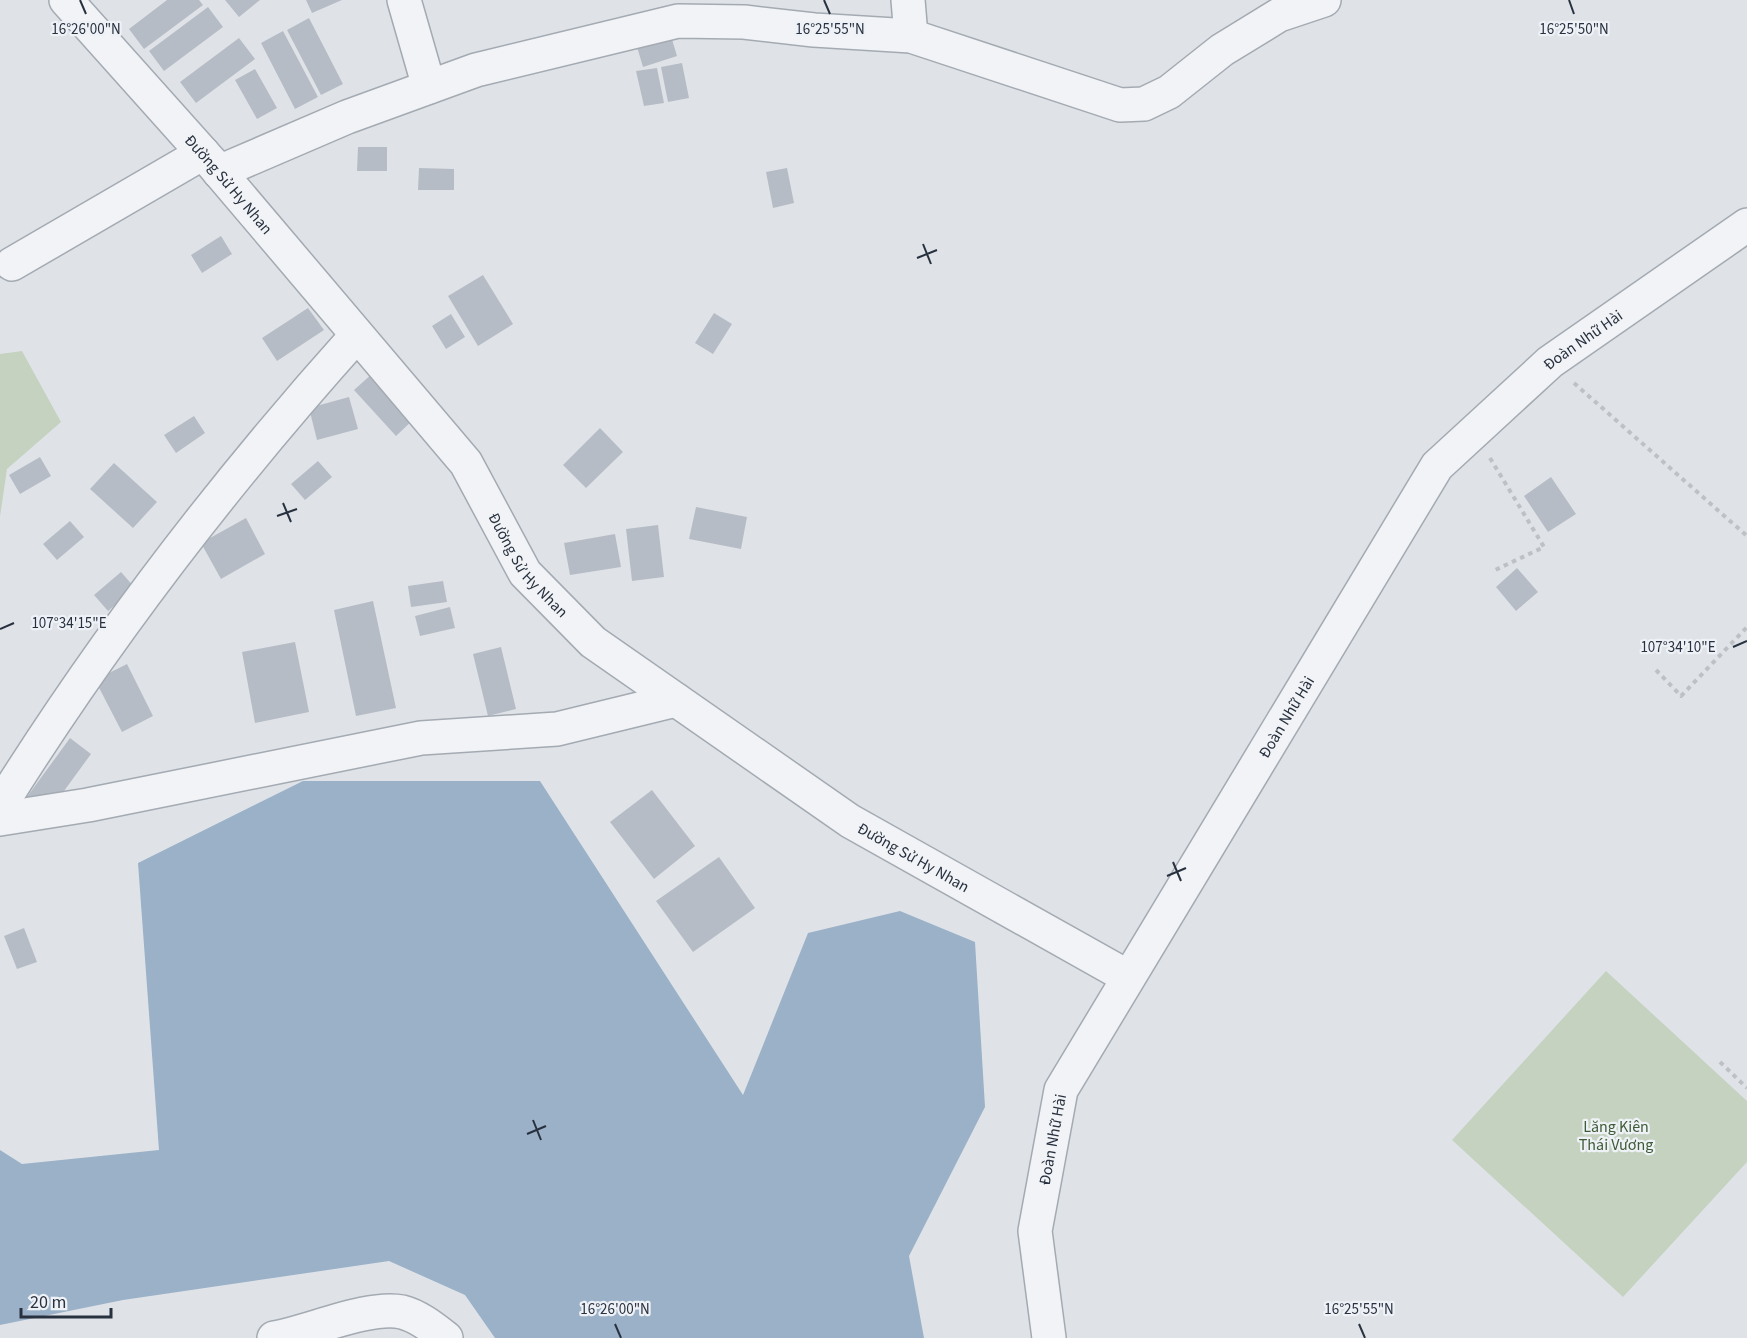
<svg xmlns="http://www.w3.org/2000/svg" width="1747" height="1338" font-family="'Source Sans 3',sans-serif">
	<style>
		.green { fill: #c5d2c0 }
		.water { fill: #9ab1c8 }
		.building { fill: #b6bcc5 }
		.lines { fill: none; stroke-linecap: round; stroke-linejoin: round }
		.minor-casing { stroke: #a4aab2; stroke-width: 36 }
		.path { stroke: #bdc1c6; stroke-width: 4; stroke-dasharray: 4.5 4.5; stroke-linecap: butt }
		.minor { stroke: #f1f3f6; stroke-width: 33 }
		.ticks { fill: none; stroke: #28313f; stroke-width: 2 }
		.labels { text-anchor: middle; stroke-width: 4.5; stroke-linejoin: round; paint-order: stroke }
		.street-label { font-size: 16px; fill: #28313f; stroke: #eef1f6 }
		.park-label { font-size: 16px; fill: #3d5b35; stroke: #eef1f6 }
		.ticks-label { font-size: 15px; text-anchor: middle; fill: #28313f; stroke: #eef1f6; stroke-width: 4.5; stroke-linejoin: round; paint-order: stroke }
	</style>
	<rect width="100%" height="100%" fill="#dfe3e8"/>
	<path class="green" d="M22,351L61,422L7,469L0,517V354Z
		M1606,971L1747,1101V1162L1623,1297L1452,1140Z"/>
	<path class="water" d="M303,781H540L743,1095L808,933L900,911L975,942L985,1107L909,1256L924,1338H495L465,1295L389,1261L123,1300L0,1325V1150L22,1164L159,1150L138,863Z"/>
	<path class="building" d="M167,0H199L203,5L144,49L129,29Z
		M225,0H260L239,17Z
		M306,0H342L312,13Z
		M208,7L223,27L164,71L149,51Z
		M309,18L343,84L321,95L287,30Z
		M283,31L318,97L295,109L261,43Z
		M671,36L677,56L643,67L637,47Z
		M239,38L255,59L196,103L180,82Z
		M682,63L689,98L668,102L661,67Z
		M657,68L664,103L644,106L636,71Z
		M255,69L277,108L257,119L235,80Z
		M358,147H387V171H357Z
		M419,168L454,169V190H418Z
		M787,168L794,203L773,208L766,172Z
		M221,236L232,254L202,273L191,255Z
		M483,275L513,324L478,346L448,296Z
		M308,308L324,330L277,361L262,338Z
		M714,313L732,324L713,354L695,343Z
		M451,314L465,337L446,349L432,326Z
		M373,373L415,418L396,436L354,390Z
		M349,397L358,429L317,440L309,408Z
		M194,416L205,433L176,453L164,435Z
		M600,428L623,452L586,488L563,465Z
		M40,457L51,476L20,494L9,475Z
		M318,461L332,477L305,500L291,484Z
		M114,463L157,502L133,528L90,489Z
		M1551,477L1576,514L1548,532L1524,496Z
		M696,507L747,517L741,549L689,539Z
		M246,518L265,554L221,579L201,543Z
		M70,521L84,537L57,560L43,544Z
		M658,525L664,577L632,581L626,529Z
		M615,534L621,567L570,575L564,543Z
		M1517,568L1538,592L1516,611L1496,587Z
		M121,572L135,588L108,611L94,595Z
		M443,581L447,602L411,607L408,586Z
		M373,601L396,708L356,716L334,610Z
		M450,607L455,628L420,636L415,616Z
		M295,642L309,712L255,723L242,652Z
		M501,647L516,709L488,716L473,654Z
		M127,664L153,716L122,732L95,680Z
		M70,738L91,754L45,817L24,801Z
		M652,790L695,846L654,879L610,822Z
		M719,857L755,908L693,952L656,901Z
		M24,928L37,962L17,969L4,936Z"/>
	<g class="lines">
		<g class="minor-casing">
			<g id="minor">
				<path id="s1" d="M66,0L210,161L466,463L525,573L593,642L850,821L1128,977"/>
				<path d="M404,0L429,87"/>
				<path d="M908,0L911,36"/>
				<path d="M219,172L347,117L476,70L678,21L744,22L814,30L911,36L1120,105L1144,104L1169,92L1222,50L1279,15L1324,0"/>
				<path d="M12,264L203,153"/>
				<path d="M0,806C105,638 225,482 357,335"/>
				<path d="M0,819L88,805L421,738L557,729L676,700"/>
				<path d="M274,1338C309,1332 369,1305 402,1312C418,1316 433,1328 446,1338"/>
				<path id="s2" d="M1049,1338L1035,1231L1061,1090L1437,466L1550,362L1747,225"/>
			</g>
		</g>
		<path class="path" d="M1574,383L1747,536
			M1490,458L1544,547L1493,571
			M1656,670L1681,696L1747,627
			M1720,1062L1747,1088"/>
		<use href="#minor" class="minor"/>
	</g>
	<path class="ticks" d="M80,0L86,14M824,0L830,14M1569,0L1574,14M923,244L931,264M917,258L937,250M283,503L291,522M277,516L297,509M0,629L14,623M1733,647L1747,641M1173,862L1181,881M1167,876L1186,868M533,1120L541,1140M527,1134L546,1126M615,1324L621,1338M1359,1324L1365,1338"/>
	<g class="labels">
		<g class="street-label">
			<text dy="6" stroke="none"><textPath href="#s1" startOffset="246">Đường Sử Hy Nhan</textPath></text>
			<text dy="6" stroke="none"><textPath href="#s2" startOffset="1173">Đoàn Nhữ Hài</textPath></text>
			<text dy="6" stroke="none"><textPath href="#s1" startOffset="732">Đường Sử Hy Nhan</textPath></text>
			<text dy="6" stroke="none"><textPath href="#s2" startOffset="687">Đoàn Nhữ Hài</textPath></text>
			<text dy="6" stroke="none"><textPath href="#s1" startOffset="1220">Đường Sử Hy Nhan</textPath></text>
			<text dy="6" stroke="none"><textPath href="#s2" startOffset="201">Đoàn Nhữ Hài</textPath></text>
		</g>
		<g class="park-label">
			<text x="1616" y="1132">Lăng Kiên<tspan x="1616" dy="18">Thái Vương</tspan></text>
		</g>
	</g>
	<g class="ticks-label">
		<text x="86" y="34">16°26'00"N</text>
		<text x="830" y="34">16°25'55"N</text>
		<text x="1574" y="34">16°25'50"N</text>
		<text x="69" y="628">107°34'15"E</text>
		<text x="1678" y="652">107°34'10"E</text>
		<text x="615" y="1314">16°26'00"N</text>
		<text x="1359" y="1314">16°25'55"N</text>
	</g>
	<path d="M21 1308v9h90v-9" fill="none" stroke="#28313f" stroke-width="3"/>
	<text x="30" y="1308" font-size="18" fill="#28313f" stroke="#eef1f6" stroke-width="4.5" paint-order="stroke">20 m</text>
</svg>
